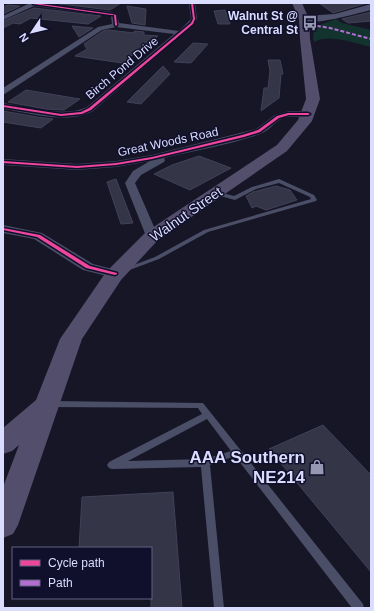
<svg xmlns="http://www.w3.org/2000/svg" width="374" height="611" font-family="Arial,sans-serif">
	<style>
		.green { fill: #13332e }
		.building { fill: #343547; stroke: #414159 }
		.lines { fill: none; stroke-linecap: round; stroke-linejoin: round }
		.lane { fill: #4b4e67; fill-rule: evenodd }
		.street { fill: #4b4e67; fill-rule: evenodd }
		.secondary { fill: #4e526c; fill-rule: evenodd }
		.primary { fill: #534e6c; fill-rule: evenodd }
		.quiet { stroke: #b36fd0; stroke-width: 2; stroke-dasharray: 4 2; stroke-linecap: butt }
		.cycleway-casing { stroke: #10102c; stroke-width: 3 }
		.cycleway { fill: #ed469a; fill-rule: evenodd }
		.labels { text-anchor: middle; stroke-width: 3; stroke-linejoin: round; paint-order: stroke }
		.far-poi-label { font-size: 12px; font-weight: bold; fill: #dbddff; stroke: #10102c; text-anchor: end }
		.far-street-label { font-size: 12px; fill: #dbddff; stroke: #10102c }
		.street-label { font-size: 14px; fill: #dbddff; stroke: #10102c }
		.near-poi-label { font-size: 17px; font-weight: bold; fill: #dbddff; stroke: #10102c; text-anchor: end }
	</style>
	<rect width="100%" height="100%" fill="#161626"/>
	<path class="green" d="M336,19L342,23L371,30V47C357,44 327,33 315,42L313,39L314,27Z"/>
	<path class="building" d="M53,3H121L110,10Z
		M319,3H367L333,13Z
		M8,5L20,6L3,14V7Z
		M127,6L146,9L145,25L132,23Z
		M34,8L101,16L88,24L31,18L20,24L13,23L3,28V21Z
		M225,10L230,24H218L214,11Z
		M371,12V21L348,23L342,19Z
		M72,26L93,28L79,37Z
		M108,30L135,33L134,31L144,32V35L158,36L143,48L142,56L139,50L122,63L75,56L87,49L84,44L103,31Z
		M193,43L208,44L191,63L174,62Z
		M268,60H280L283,74H281L279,98L261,111L264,88H268L270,71Z
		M163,66L170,74L141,104L127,102Z
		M26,90L80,99L64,110L46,109L8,102Z
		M3,111L37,117L53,119L41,128L3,122Z
		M199,156L231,168L190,190L154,174L172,165Z
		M116,179L133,223L121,224L107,182Z
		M276,186L290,190L297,200L266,210L256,206L252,208L246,196L253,192Z
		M323,425L371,475V572L269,449Z
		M173,492L182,608H151V548H79L82,497Z"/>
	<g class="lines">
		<path class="lane" d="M279,179L314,195L317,200L316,201L208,232L159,259L127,271L125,272L122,270L123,269L155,257L204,230L311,199L310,197L279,183L256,189L235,200L213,194L212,193L215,191L234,196L252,187Z
			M50,401L203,403L363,604L364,608H352L235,456L210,465L224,608H214L201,467L112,469L109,468L107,465L109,462L202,414L198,408L50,407L47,406L46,404L47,402ZM207,419L231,451L205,459L128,461Z"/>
		<path class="street" d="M30,3H41L111,12L117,14L119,23L179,31L191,19L189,3H195L197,19L194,24L93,111C66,125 32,113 3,109V103C27,107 64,118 87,107L174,34L116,27L102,30L3,95V88L98,27L112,24L111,16L34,6L3,20V16Z
			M289,111H308L313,114C306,120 292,115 283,118C274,122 269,131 260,134C229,145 196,150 164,158L165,160L164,162L141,175L135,183L158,236L156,239H148L146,236L125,183L133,171L150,161L116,167L77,170L3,165V159L77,164L116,161L152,155L256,129L275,115Z
			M3,225L42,233L93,264L120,271L122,274L120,277L115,278L83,270L34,239L3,233Z"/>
		<path class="secondary" d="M371,4V10C358,13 309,28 299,19L304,16L335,14Z"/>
		<path class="primary" d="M292,3H302L309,19L310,39L320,99L312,121L287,151L158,240L121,280L82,339L18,525L13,534L3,538V487L19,445L12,451L3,454V428L36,400L60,339L106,272L146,232L277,145L298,120L306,99L300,39L299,19Z"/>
		<path class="quiet" d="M305,24L330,28L371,39"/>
		<g class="cycleway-casing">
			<path id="cycleway" d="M191,3H193L195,19L193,24L91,110L82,114L61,116L3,107V105L61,114L81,112L89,108L191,23L193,19Z
				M33,4L34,3L112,14L116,15L117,25L116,26L115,25L114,15H111Z
				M288,113H308L310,114L308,115H289L279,118L260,132L244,137L152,159L116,165L77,168L3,163V161L77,166L116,163L152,157L242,135L258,130L277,116Z
				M3,228L40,235L90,266L117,273V274L115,275L86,268L37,237L3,230Z"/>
		</g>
		<use href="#cycleway" class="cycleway"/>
	</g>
	<defs>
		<g id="bus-bare" transform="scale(1.2)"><path d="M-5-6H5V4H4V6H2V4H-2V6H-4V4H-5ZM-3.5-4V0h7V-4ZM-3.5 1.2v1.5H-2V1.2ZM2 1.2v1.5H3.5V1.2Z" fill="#9697b3" stroke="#10102c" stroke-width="2.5" paint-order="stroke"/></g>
		<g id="shop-bare" transform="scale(1.2)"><path d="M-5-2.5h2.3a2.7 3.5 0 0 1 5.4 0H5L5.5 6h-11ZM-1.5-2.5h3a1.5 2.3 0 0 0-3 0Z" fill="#9697b3" stroke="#10102c" stroke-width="2.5" paint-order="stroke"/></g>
	</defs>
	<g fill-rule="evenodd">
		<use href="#bus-bare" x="310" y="23"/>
		<use href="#shop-bare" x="317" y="467"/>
	</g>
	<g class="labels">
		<g class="far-poi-label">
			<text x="298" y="20">Walnut St @<tspan x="298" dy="14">Central St</tspan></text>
		</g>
		<g class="far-street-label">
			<text transform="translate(122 68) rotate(-40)" y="4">Birch Pond Drive</text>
			<text transform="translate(168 142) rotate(-12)" y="4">Great Woods Road</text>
		</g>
		<g class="street-label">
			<text transform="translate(186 214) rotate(-35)" y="5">Walnut Street</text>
		</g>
		<g class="near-poi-label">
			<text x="305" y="463">AAA Southern<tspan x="305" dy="20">NE214</tspan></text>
		</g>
	</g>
	<rect width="374" height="611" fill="none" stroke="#dbddff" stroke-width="8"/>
	<rect x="12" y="547" width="140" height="52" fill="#10102c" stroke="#616280"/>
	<rect x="20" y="560" width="20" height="6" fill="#ed469a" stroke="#616280"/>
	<text x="48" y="567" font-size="12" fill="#dbddff">Cycle path</text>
	<rect x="20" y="580" width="20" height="6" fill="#b36fd0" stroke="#616280"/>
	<text x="48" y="587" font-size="12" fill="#dbddff">Path</text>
	<g transform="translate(32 32) rotate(235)" stroke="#10102c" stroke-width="3" paint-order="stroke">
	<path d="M0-3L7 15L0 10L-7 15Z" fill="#dbddff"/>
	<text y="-6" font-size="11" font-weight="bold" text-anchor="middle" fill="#dbddff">N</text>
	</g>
</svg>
